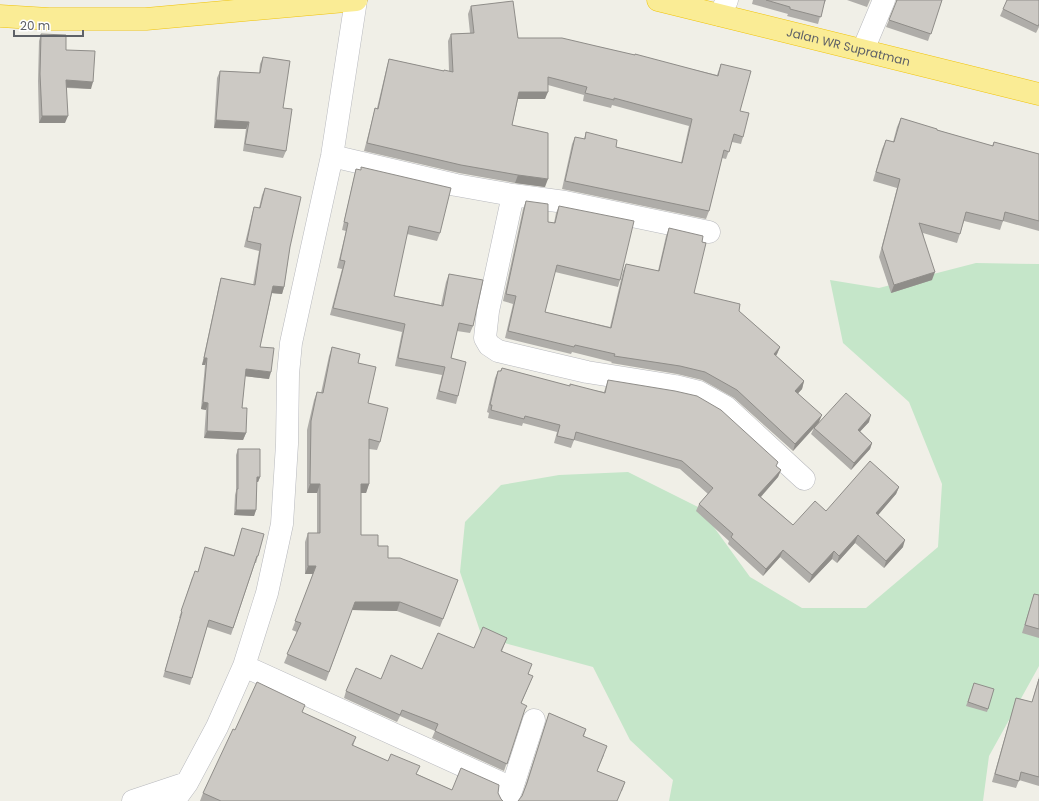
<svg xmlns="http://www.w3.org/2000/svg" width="1039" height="801" font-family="Poppins,sans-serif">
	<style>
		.green { fill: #c5e6c9 }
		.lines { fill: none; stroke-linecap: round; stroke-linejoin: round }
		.minor-casing { stroke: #b7b8bd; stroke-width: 23 }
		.highway-casing { stroke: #f0c308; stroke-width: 23 }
		.minor { stroke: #fff; stroke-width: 22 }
		.highway { stroke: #faec95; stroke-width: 22 }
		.wall { fill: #afada9 }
		.shaded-wall { fill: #8f8d89 }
		.building { fill: #ccc9c4; stroke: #8f8d89 }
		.labels { text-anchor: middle; stroke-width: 4; stroke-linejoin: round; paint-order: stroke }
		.street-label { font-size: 12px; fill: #5e6167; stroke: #fff }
	</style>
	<rect width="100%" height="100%" fill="#f0efe7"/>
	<path class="green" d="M976,263L1039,264V666L989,756L983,801H669L673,780L630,740L593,667L482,637L460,572L465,522L501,485L559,475L628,472L700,508L750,577L802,608H866L938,547L942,484L909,402L843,343L830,280L879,288Z"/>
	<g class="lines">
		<g class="minor-casing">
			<path id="minor" d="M720,15L727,0
				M863,50L884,0
				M332,156L456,185L513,195L565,202L709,232
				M513,195L488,311L485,338L489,345L498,351L587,372L675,386L699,392L726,407L804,479
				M244,666L512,788
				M507,800L512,788L534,720
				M133,801L187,783
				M174,801L187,783L217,727L244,666L267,593L282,524L287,444L288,374L291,343L332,156L356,0"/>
		</g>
		<g class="highway-casing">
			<g id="highway">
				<path id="s1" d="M658,0L1039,94"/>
				<path d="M0,16L49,19H146L356,0"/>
			</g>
		</g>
		<use href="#minor" class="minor"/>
		<use href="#highway" class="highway"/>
	</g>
	<path class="wall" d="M753,0H826L823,6L818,24L787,16L788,14L752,4Z
		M847,0H870L867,7Z
		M896,0H942L928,41L886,27L896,3Z
		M1039,0V27L1036,33L1000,16L1003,9Z
		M471,6L518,38L596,46L717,75L721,64L740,111L743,137L741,144L732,142L726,159L722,158L709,211L706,219L562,189L572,144L575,137L584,139L586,132L616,147L681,163L689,126L612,105L611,108L583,101L584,95L548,85L545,99H518L512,125L545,187L515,183L459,173L364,151L373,116L375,108H377L387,66L389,59L444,71H449L448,41L451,34L470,33L468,14Z
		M41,34L66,50L91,89L67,88L65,123H39L38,81L39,41Z
		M263,57L283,108L286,151L283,158L243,151L246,129L214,128L217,78L220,71L259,73L260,64Z
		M901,118L937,130L992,146L994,142L1039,154V231L1003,221L1000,230L964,221L957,243L923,233L932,280L891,293L879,257L897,188L873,181L882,149L886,140L893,142L897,127Z
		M356,169L440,233L437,241L407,234L394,296L441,305L446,282L449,274L473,326L470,333L457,331L451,358L458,396L456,404L436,399L442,375L395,366L402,332L330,315L342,269L337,268L346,231L342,230L354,177Z
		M265,188L290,247L284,287L282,294L272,293L260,347L269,379L245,376L242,408L246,433L243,440L204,438L206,410L201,409L205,365H202L219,285L221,278L253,285L259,251L244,247L252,214L254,207L259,208L262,195Z
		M526,201L548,222L554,223L556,213L559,206L620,280L618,287L555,272L545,312L610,327L623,271L626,264L658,271L666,236L669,228L702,242L694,293L739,311L780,347L777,354L776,356L804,381L802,389L798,393L819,422H869L860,431L872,443L870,449L851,470L811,434L814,428L793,451L734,398L702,380L677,374L611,363L612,362L572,352L571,354L505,338L513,304L503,301L523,209Z
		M332,347L358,363L368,403L380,442L377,450L369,449V484L366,493H361V535L378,546L388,558L458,580L440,627L397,611L352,610L326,681L284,663L297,632L292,630L313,574H305V542L308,533H317V493H307V430L314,400L317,392L321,393L329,356Z
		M502,368L569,386L604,392L608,380L777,467L781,470L778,477L761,497L793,525L826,511L899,487L896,494L878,515L903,547L884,568L855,543L837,563L832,559L809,583L780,557L763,576L728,544L729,541L696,511L699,504L708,494L680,469L574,440L571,448L554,443L557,432L523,423L522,426L488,418L489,413L487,412L495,378L498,371H500Z
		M238,449L260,477L258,482H257L256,510L254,516L234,515L235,495L236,491V455Z
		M242,528L258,556L256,563H255L231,635L207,627L190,685L163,677L180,618H179L192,578L198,572L205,547L234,555Z
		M1034,594L1039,595V638L1022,633Z
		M507,638L502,651L529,674L530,683L521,704L524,713L523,715L504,771L432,738L435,731L400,716L397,722L344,698L346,691L381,679L422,669L474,648Z
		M1039,677V786L1019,780L1016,788L992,782L1016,698L1032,702Z
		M974,683L988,709L987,712L966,706Z
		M302,713L356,737L353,746L417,774L452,790L498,793L501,799L503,801H200L203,793L235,730Z
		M549,713L586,729L584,736L604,755L597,771L625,782L622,791L522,796L525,787Z"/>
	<path class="shaded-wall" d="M66,80L93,82L91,89L64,87Z
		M519,92H548L545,99H517Z
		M42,116H68L65,123H39Z
		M216,120L249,122L246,129L214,128Z
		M518,175L548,179L545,187L515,183Z
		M935,272L932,280L891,293L894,285Z
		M273,286L284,287L282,294L271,293Z
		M780,347L777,354L771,362L774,354Z
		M204,358H207L205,365H202Z
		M246,369L271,372L269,379L243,376Z
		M804,381L802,389L793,399L795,391Z
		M203,402L208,403L206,410L201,409Z
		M822,415L819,422L793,451L795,444Z
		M871,415L869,422L856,436L858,430Z
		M207,431L246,433L243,440L204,438Z
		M872,443L870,449L851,470L854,463Z
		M781,470L778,477L756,502L758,495Z
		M257,477H260L258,482H255Z
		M310,484H320L317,493H307Z
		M361,484H369L366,493H358Z
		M899,487L896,494L873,521L876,513Z
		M236,510H256L254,516L234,515Z
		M858,535L855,543L837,563L839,556Z
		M905,540L903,547L884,568L886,561Z
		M783,550L780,557L763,576L766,569Z
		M834,551L832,559L809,583L812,575Z
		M308,566H316L313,574H305Z
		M355,602H400L397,611L352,610Z"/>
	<path class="building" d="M766,0H825L821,17L790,9V7Z
		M897,0H942L931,34L889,20Z
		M1007,0H1039V24L1038,26L1003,9Z
		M513,1L518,38H562L596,46L635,55V54L718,76L721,64L751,71L740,111L749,113L743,137L734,134L729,152L724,150L709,211L565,181L575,137L585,139L586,132L617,140L616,147L682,163L692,119L614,98V100L585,93L587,87L548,77V92H519L512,125L548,133V179L518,175L461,165L367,143L375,108L378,109L389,59L444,71V70L453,72L451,34L474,33L471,6Z
		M41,34L66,35V50L95,51L93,82L66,80L68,116H42L40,74Z
		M263,57L290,61L283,108L292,109L286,151L245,144L249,122L216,120L220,71L260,73Z
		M901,118L937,129V130L993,146L994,142L1039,154V221L1005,212L1003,221L966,212L960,234L919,223L935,272L894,285L882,248L900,179L876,172L886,140L894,142Z
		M361,167L451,188L440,233L409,226L394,296L443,306L449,274L483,280L473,326L459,323L451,358L466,362L458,396L439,391L445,367L398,358L405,324L333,308L345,261L340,260L348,223L344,222L356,169L361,170Z
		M265,188L301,197L290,247L284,287L273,286L260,347L274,348L271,372L246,369L242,408H247L246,433L207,431L208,403L203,402L207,358H204L221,278L255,285L261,244L247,241L254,207L260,208Z
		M526,201L548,204V222L555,223L559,206L634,221L620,280L557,265L545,312L611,328L626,264L659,271L669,228L703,236L702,242L706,243L694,293L740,304L739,311L780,347L774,354L804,381L795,391L822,415L795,444L737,390L705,372L680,366L614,356L615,354L575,345L574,347L508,331L516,296L506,294Z
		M332,347L360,354L358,363L376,367L368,403L388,408L380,442L369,439V484H361V535H378V546H388V558H400L458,580L443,619L400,602H355L329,672L287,654L301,623L295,621L316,566H308V533H320V484H310L311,421L317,392L323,393Z
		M502,368L570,386V384L605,393L608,380L675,391L697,396L721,410L778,462L776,466L781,470L758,495L793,525L815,501L826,511L870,461L899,487L876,513L905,540L886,561L858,535L839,556L834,551L812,575L783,550L766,569L731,537L733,534L699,504L713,488L682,461L576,432L574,440L557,436L560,425L525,416L524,419L491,410L492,405H490L498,371H501Z
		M846,393L871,415L858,430L872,443L854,463L814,428Z
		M238,449H260V477H257L256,510H236L237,489H238Z
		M242,528L264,534L258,556H257L233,628L209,620L192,678L165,671L182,612L181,611L195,571L198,572L205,547L234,556Z
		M1034,594L1039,595V629L1025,625Z
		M483,627L507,638L501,651L532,664L528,674L533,676L521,703L527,706L525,709L507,764L435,731L438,724L402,710L400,715L346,691L356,668L381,679L391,655L422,669L438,633L474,648Z
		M1039,679V777L1021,772L1019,781L995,774L1016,698L1032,702Z
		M257,682L305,705L302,712L356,737L352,745L388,761L391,754L420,766L416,774L452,790L461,768L499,785L498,793L501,799L503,801H221L203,793L233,729L235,730Z
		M974,683L994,689L988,709L968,702Z
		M549,713L586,729L583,736L607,746L597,771L625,782L617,801H518L522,796L527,783Z"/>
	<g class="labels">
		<g class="street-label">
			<text dy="4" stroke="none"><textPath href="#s1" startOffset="196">Jalan WR Supratman</textPath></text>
		</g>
	</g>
	<path d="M14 30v6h69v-6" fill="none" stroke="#5e6167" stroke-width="2"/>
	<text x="20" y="30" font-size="12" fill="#5e6167" stroke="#ffffff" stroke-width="3" paint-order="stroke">20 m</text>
</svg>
